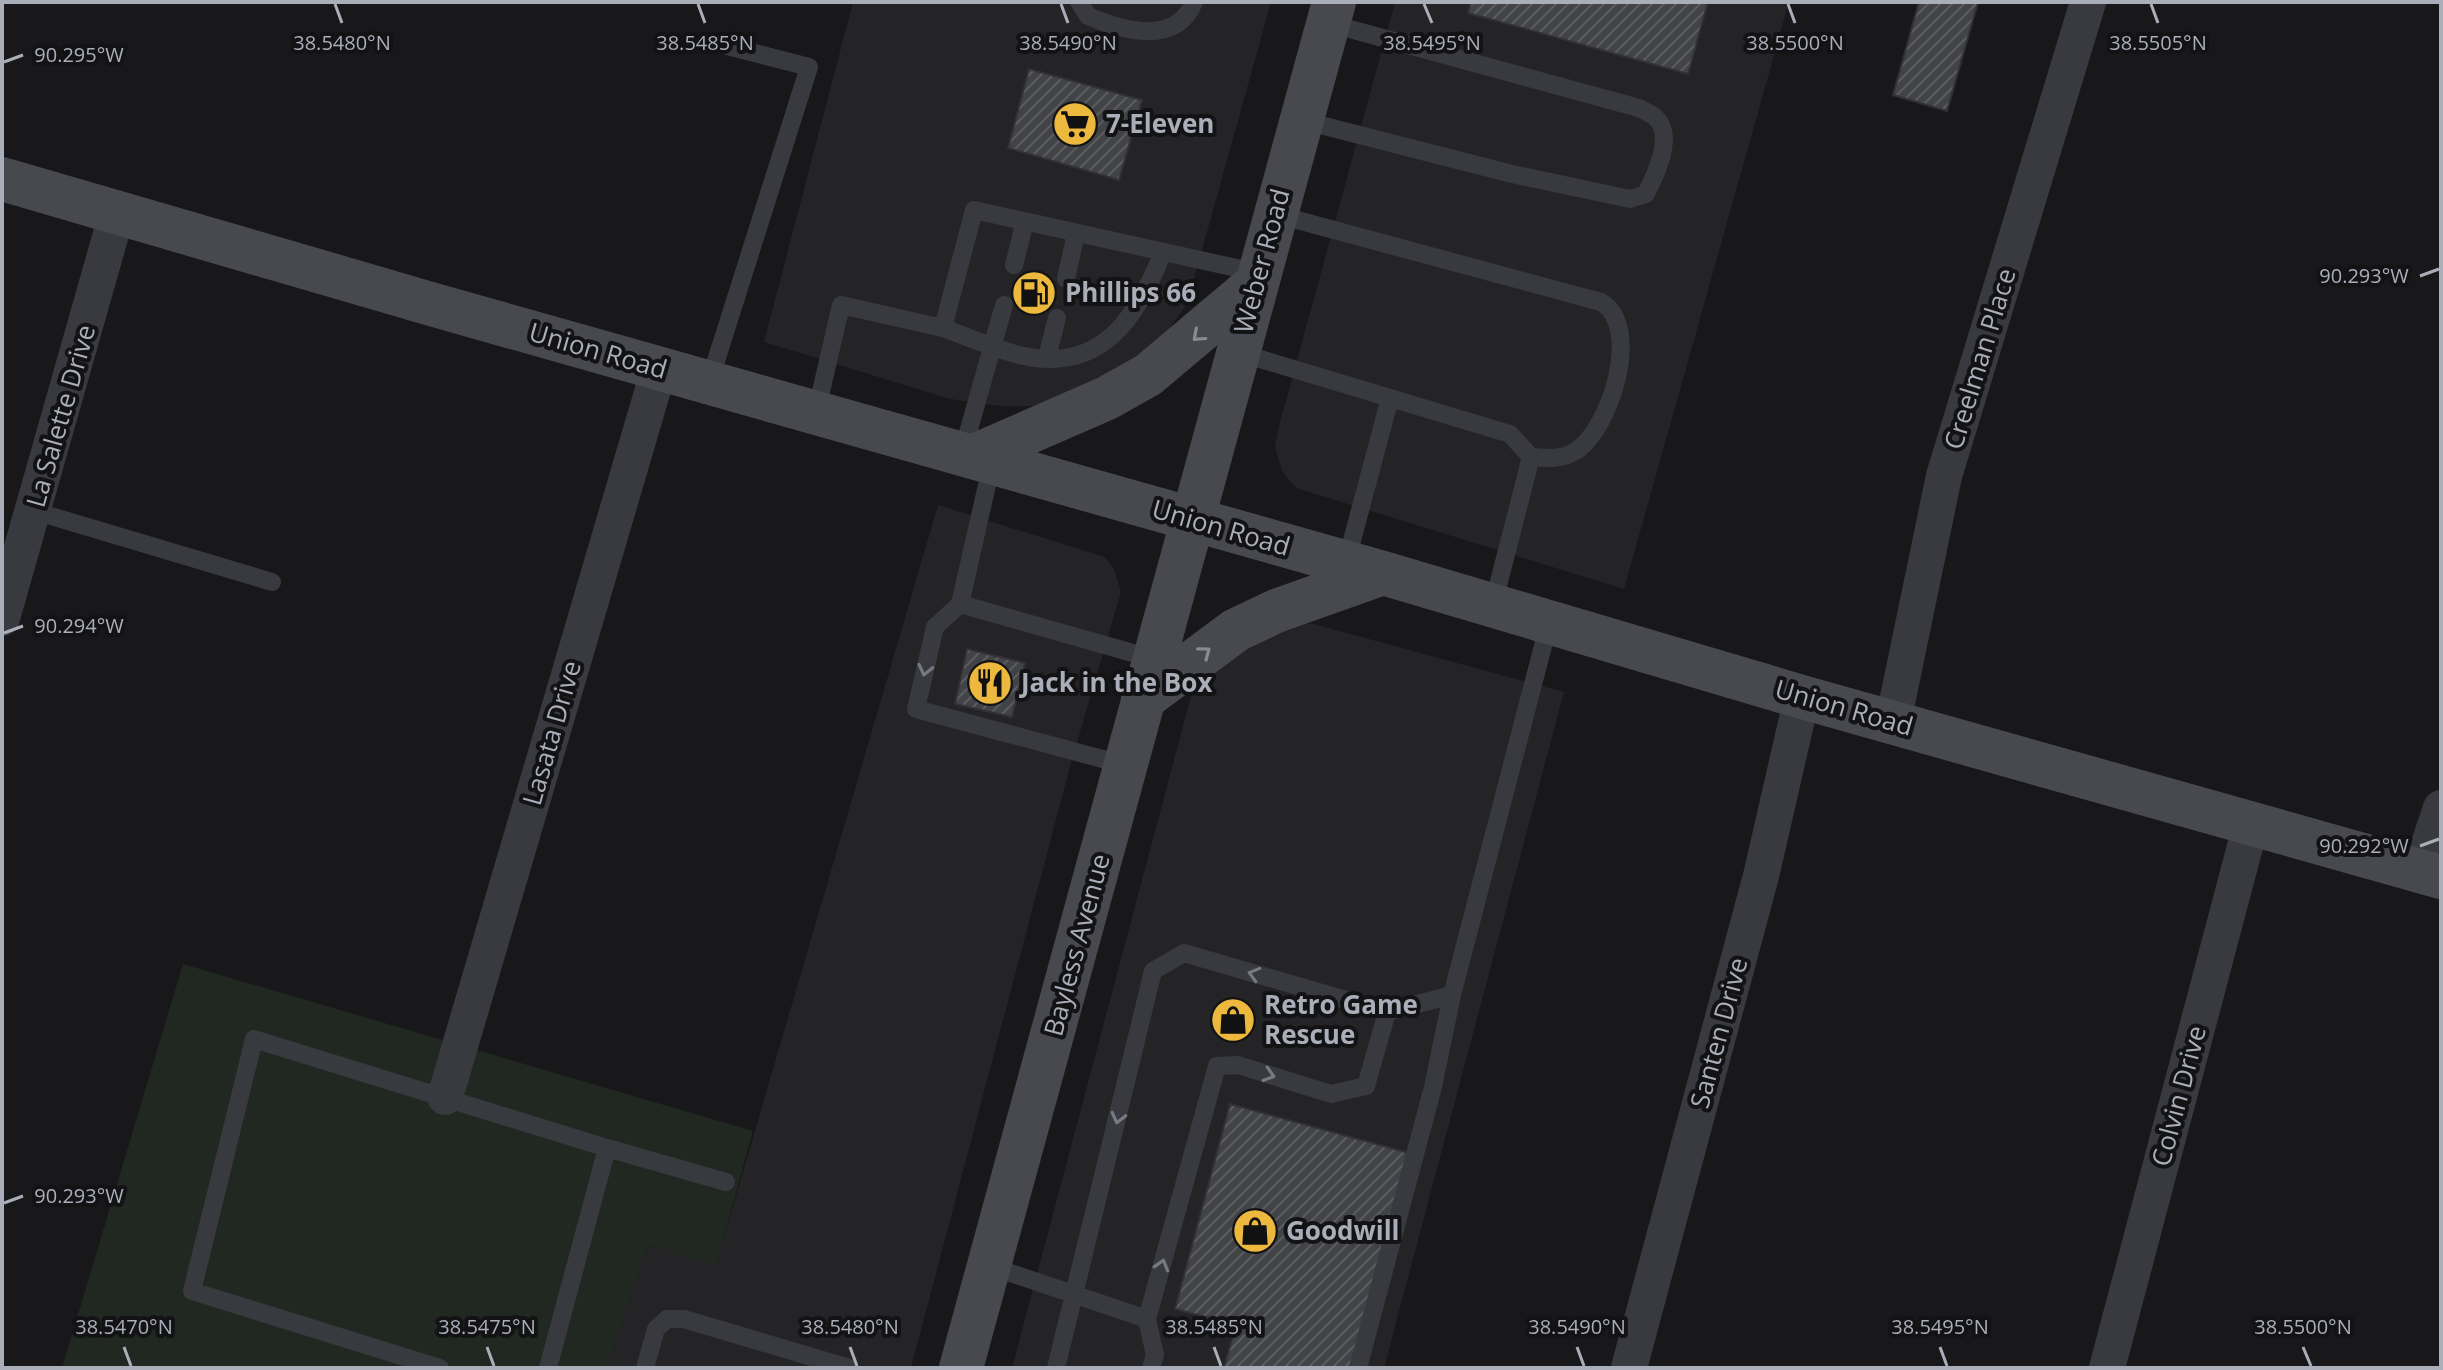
<svg xmlns="http://www.w3.org/2000/svg" width="2443" height="1370" font-family="'Open Sans',sans-serif">
	<style>
		.built { fill: #242427 }
		.park { fill: #202821 }
		.building { fill: url(#building-hatch); stroke: #323236; stroke-width: 2 }
		.lines { fill: none; stroke-linecap: round; stroke-linejoin: round }
		.service { stroke: #393a3f; stroke-width: 18 }
		.minor { stroke: #393a3f; stroke-width: 36 }
		.secondary { stroke: #47494f; stroke-width: 44 }
		.oneway { stroke: #878b94 }
		.oneway2 { stroke: #777a82 }
		.ticks { fill: none; stroke: #aaaeb9; stroke-width: 3 }
		.labels { text-anchor: middle; stroke-width: 8; stroke-linejoin: round; paint-order: stroke }
		.poi-label { font-size: 26px; font-weight: bold; fill: #aaaeb9; stroke: #131315; text-anchor: start }
		.street-label { font-size: 26px; fill: #aaaeb9; stroke: #131315 }
		.ticks-label { font-size: 20px; text-anchor: middle; fill: #aaaeb9; stroke: #131315; stroke-width: 8; stroke-linejoin: round; paint-order: stroke }
	</style>
	<defs>
		<pattern id="building-hatch" width="6" height="6" patternUnits="userSpaceOnUse" patternTransform="scale(2)"><rect width="6" height="6" fill="#424347"/><path d="M-1 1l2-2M0 6l6-6M5 7l2-2" fill="none" stroke="#5b5c5f"/></pattern>
	</defs>
	<rect width="100%" height="100%" fill="#18181a"/>
	<path class="built" d="M853,2H1271L1187,304L1162,338L1116,378L1074,398L1033,406H1000L950,399L764,342Z
		M1395,2H1789L1624,589L1296,488L1282,471L1275,446L1279,426Z
		M938,505L1105,557L1114,569L1121,592L1071,763L911,1368H607L648,1245L716,1264Z
		M1310,623L1564,692L1384,1368H1012L1191,696L1216,661L1266,633Z"/>
	<path class="park" d="M183,964L753,1131L716,1265L648,1245L607,1368H62Z"/>
	<path class="building" d="M1471,2H1708L1688,74L1468,13Z
		M1919,2H1978L1947,111L1893,95Z
		M1029,69L1142,100L1119,180L1008,148Z
		M967,649L1025,663L1012,717L955,704Z
		M1230,1104L1409,1153L1352,1368H1224L1236,1325L1175,1309Z"/>
	<g class="lines">
		<path class="service" d="M1079,2L1088,16C1123,31 1176,46 1194,2
			M1301,120L1512,174L1630,199L1646,194C1655,176 1675,136 1656,118C1652,114 1644,111 1639,108L1328,23
			M1275,214L1601,302C1643,326 1610,432 1574,452C1560,460 1546,458 1531,457L1493,605
			M1014,265L1025,221
			M1066,279L1076,233
			M943,328C968,337 993,348 1019,355C1102,375 1137,317 1163,252
			M1237,352L1510,434L1531,457
			M1047,357L1057,318
			M709,383L809,67L720,44
			M816,413L841,305L943,328L974,210L1259,273
			M962,454L1004,305
			M992,463L960,604L1154,659
			M34,511L272,582
			M1346,563L1390,398
			M960,604L935,627L916,709L1125,765
			M1387,1012L1452,995L1549,623
			M607,1148L726,1182
			M990,1266L1147,1319
			M440,1368L192,1291L254,1039L607,1148L548,1368
			M645,1368L656,1329L667,1319H684L849,1368
			M1056,1368L1153,971L1184,953L1387,1012L1366,1086L1331,1094L1238,1065L1217,1066L1147,1319L1155,1355L1151,1368
			M1358,1368L1433,1087L1452,995"/>
		<path class="minor" d="M2,618L117,213
			M1893,722L1944,476L2088,2
			M2420,871L2441,808
			M445,1097L659,369
			M1629,1368L1761,876L1802,697
			M2107,1368L2251,824"/>
		<path class="secondary" d="M2,179L431,304L1383,573L1802,697L2441,877
			M972,457L1107,398L1148,375L1256,284
			M1143,699L1236,630L1276,611L1383,573
			M961,1368L1334,2"/>
	</g>
	<defs><path id="oneway-chevron" d="M-2-3.5L2.5 0L-2 3.5" fill="none" stroke-width="1.6" stroke-linecap="round" stroke-linejoin="round" transform="scale(2)"/></defs>
	<g class="oneway">
		<use href="#oneway-chevron" transform="translate(1198 336) rotate(138)"/>
		<use href="#oneway-chevron" transform="translate(1205 652) rotate(-37)"/>
	</g>
	<g class="oneway2">
		<use href="#oneway-chevron" transform="translate(925 670) rotate(103)"/>
		<use href="#oneway-chevron" transform="translate(1254 974) rotate(-164)"/>
		<use href="#oneway-chevron" transform="translate(1269 1075) rotate(17)"/>
		<use href="#oneway-chevron" transform="translate(1118 1118) rotate(104)"/>
		<use href="#oneway-chevron" transform="translate(1162 1265) rotate(-74)"/>
	</g>
	<path class="ticks" d="M335,4L342,23M698,4L705,23M1061,4L1068,23M1424,4L1432,23M1788,4L1795,23M2151,4L2158,23M4,62L23,55M2420,276L2439,269M4,633L23,626M2420,846L2439,839M4,1203L23,1196M124,1347L131,1366M487,1347L494,1366M850,1347L857,1366M1214,1347L1221,1366M1577,1347L1584,1366M1940,1347L1947,1366M2303,1347L2311,1366"/>
	<defs>
		<g id="supermarket-disc" transform="scale(2.3)"><circle r="9.5" fill="#ecb83e" stroke="#131315"/><path d="M-6-5.5h2.5l.6 2H6L4.5 2H-2.5L-4.4-4H-6ZM-1.5 3.2a1.3 1.3 0 1 0 .1 0ZM3 3.2a1.3 1.3 0 1 0 .1 0Z" fill="#111"/></g>
		<g id="fuel-disc" transform="scale(2.3)"><circle r="9.5" fill="#ecb83e" stroke="#131315"/><path d="M-5.5-6h7V0h2V4h1.3V-2.5L3-4.5l.8-.8L6-3V5H2.5V1h-1V6h-7ZM-4.2-4.7v3.2H.2V-4.7Z" fill="#111"/></g>
		<g id="restaurant-disc" transform="scale(2.3)"><circle r="9.5" fill="#ecb83e" stroke="#131315"/><path d="M-5-6h1v4h1v-4h1v4h1v-4h1v5L-1.5 .5V6h-2V.5L-5-1ZM5-6V6H3V1.5H1.5Q1.5-4 5-6Z" fill="#111"/></g>
		<g id="shop-disc" transform="scale(2.3)"><circle r="9.5" fill="#ecb83e" stroke="#131315"/><path d="M-5-2.5h2.3a2.7 3.5 0 0 1 5.4 0H5L5.5 6h-11ZM-1.5-2.5h3a1.5 2.3 0 0 0-3 0Z" fill="#111"/></g>
	</defs>
	<g fill-rule="evenodd">
		<use href="#supermarket-disc" x="1075" y="124"/>
		<use href="#fuel-disc" x="1034" y="293"/>
		<use href="#restaurant-disc" x="990" y="683"/>
		<use href="#shop-disc" x="1233" y="1020"/>
		<use href="#shop-disc" x="1255" y="1231"/>
	</g>
	<g class="labels">
		<g class="poi-label">
			<text x="1106" y="133">7-Eleven</text>
			<text x="1065" y="302">Phillips 66</text>
			<text x="1021" y="692">Jack in the Box</text>
			<text x="1264" y="1014">Retro Game<tspan x="1264" dy="30">Rescue</tspan></text>
			<text x="1286" y="1240">Goodwill</text>
		</g>
		<g class="street-label">
			<text transform="translate(1262 261) rotate(-75)" y="9">Weber Road</text>
			<text transform="translate(598 351) rotate(16)" y="9">Union Road</text>
			<text transform="translate(1980 359) rotate(-73)" y="9">Creelman Place</text>
			<text transform="translate(61 416) rotate(-74)" y="9">La Salette Drive</text>
			<text transform="translate(1221 528) rotate(16)" y="9">Union Road</text>
			<text transform="translate(1844 708) rotate(16)" y="9">Union Road</text>
			<text transform="translate(552 733) rotate(-74)" y="9">Lasata Drive</text>
			<text transform="translate(1077 945) rotate(-75)" y="9">Bayless Avenue</text>
			<text transform="translate(1719 1033) rotate(-75)" y="9">Santen Drive</text>
			<text transform="translate(2179 1096) rotate(-75)" y="9">Colvin Drive</text>
		</g>
	</g>
	<g class="ticks-label">
		<text x="705" y="50">38.5485°N</text>
		<text x="1795" y="50">38.5500°N</text>
		<text x="2158" y="50">38.5505°N</text>
		<text x="342" y="50">38.5480°N</text>
		<text x="1068" y="50">38.5490°N</text>
		<text x="1432" y="50">38.5495°N</text>
		<text x="79" y="62">90.295°W</text>
		<text x="2364" y="283">90.293°W</text>
		<text x="79" y="633">90.294°W</text>
		<text x="2364" y="853">90.292°W</text>
		<text x="79" y="1203">90.293°W</text>
		<text x="124" y="1334">38.5470°N</text>
		<text x="487" y="1334">38.5475°N</text>
		<text x="850" y="1334">38.5480°N</text>
		<text x="1214" y="1334">38.5485°N</text>
		<text x="1577" y="1334">38.5490°N</text>
		<text x="1940" y="1334">38.5495°N</text>
		<text x="2303" y="1334">38.5500°N</text>
	</g>
	<rect width="2443" height="1370" fill="none" stroke="#aaaeb9" stroke-width="8"/>
</svg>
